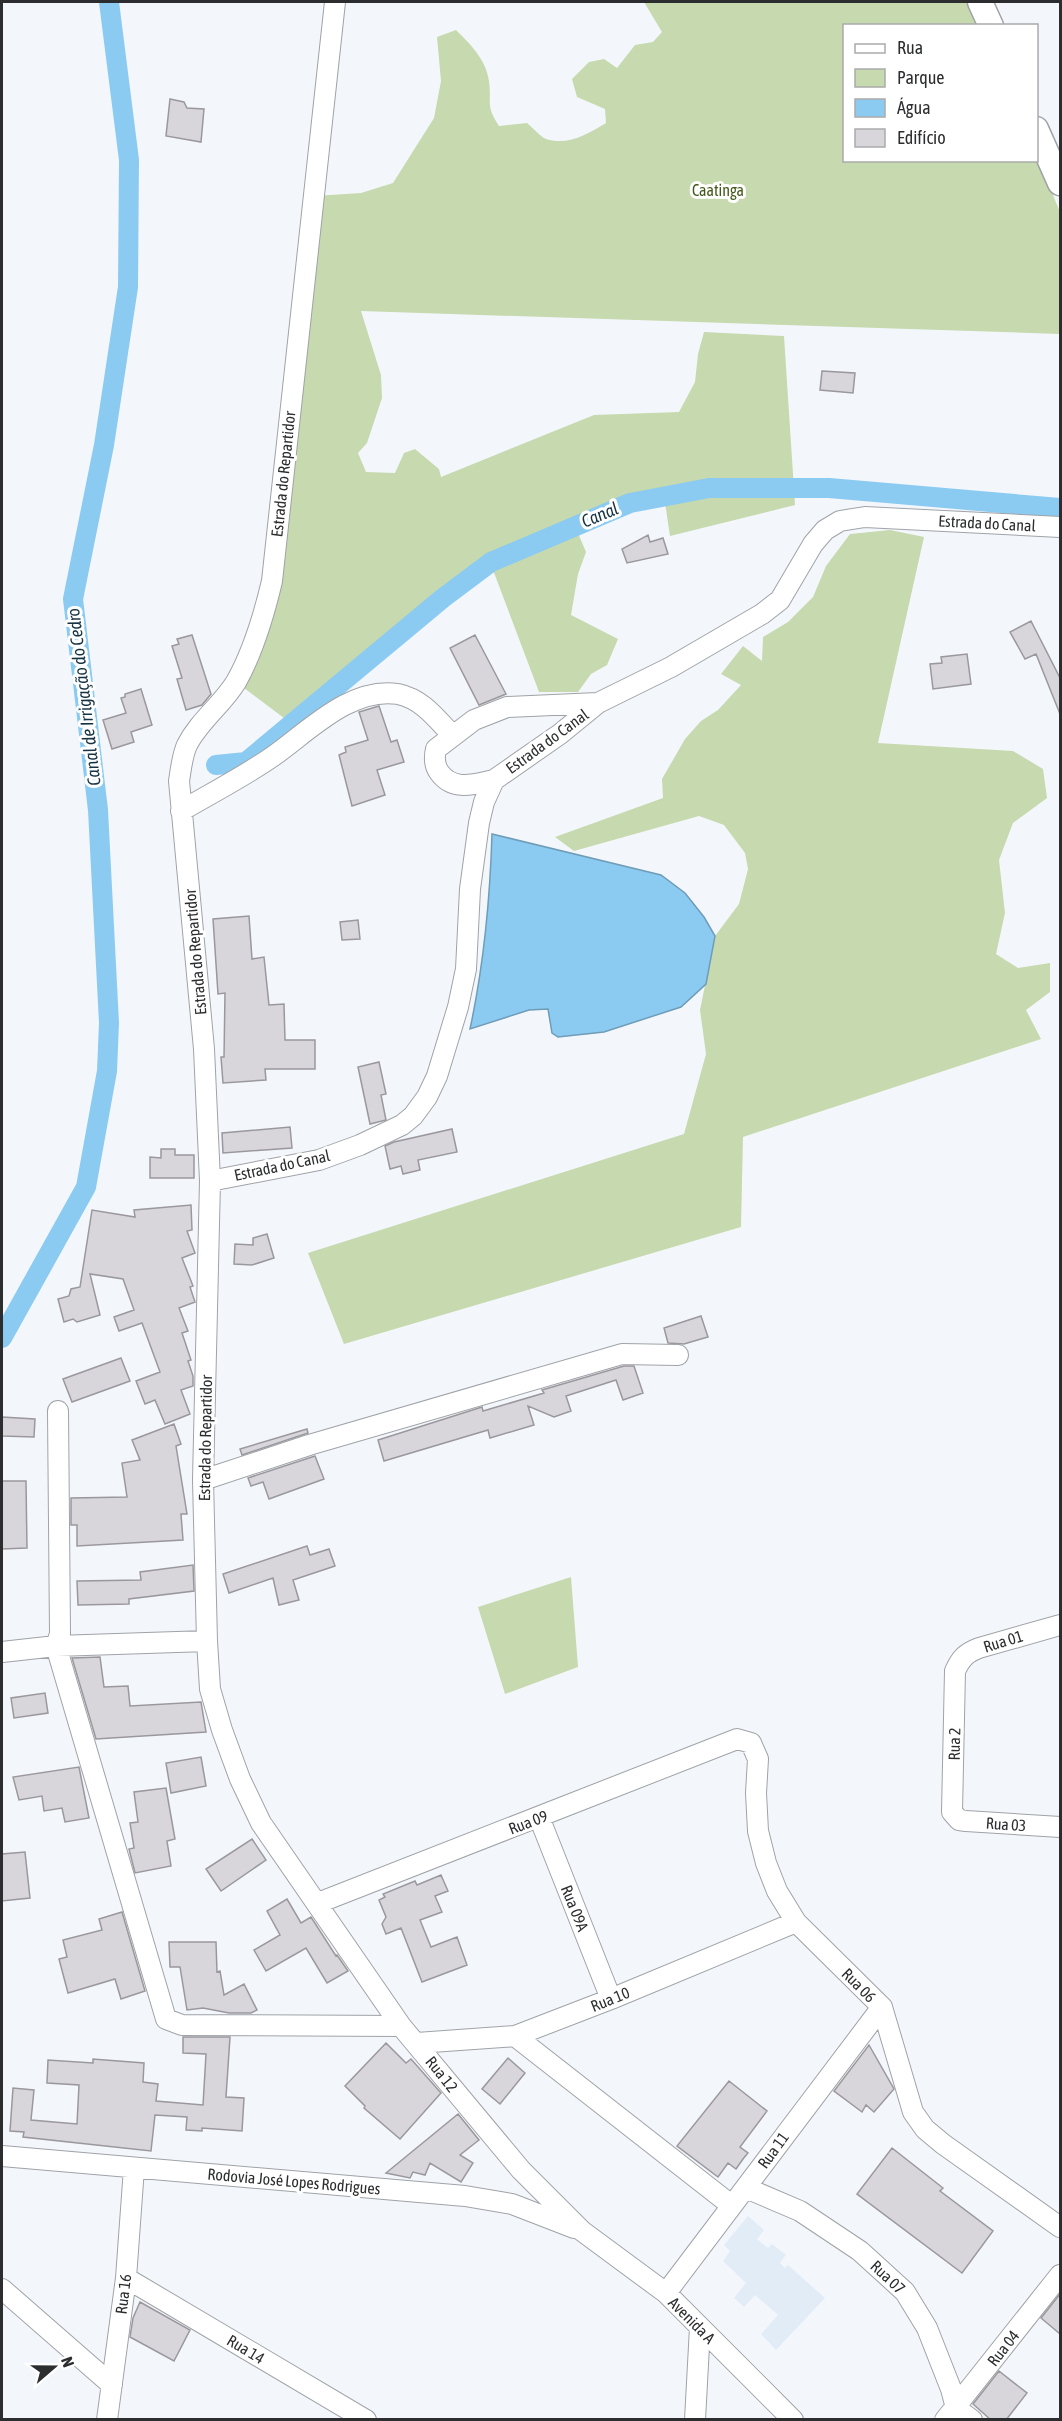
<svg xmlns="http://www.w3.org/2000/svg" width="1062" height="2421" font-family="'Asap Condensed',sans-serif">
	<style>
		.built { fill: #e2ecf7 }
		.green { fill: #c7d9ae }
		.water { fill: #8ccbf1; stroke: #6f9cb7; stroke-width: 1.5 }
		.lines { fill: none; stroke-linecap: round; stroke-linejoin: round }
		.canal { stroke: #8ccbf1; stroke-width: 20 }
		.building { fill: #d8d5db; stroke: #9a989d; stroke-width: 1.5 }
		.minor-casing { stroke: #9fa3a7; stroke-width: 22 }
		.major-casing { stroke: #9fa3a7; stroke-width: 27 }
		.minor { stroke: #fff; stroke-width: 20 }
		.major { stroke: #fff; stroke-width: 24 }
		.labels { text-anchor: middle; stroke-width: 6; stroke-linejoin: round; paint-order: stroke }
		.park-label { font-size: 16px; fill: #43591b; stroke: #fff }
		.street-label { font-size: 16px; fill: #2c2d2f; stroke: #fff }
		.water-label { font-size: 18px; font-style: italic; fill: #163343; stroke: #fff }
	</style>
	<rect width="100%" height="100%" fill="#f3f7fc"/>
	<path class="built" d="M748,2216L764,2230L757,2239L768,2248L772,2244L786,2255L780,2263L785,2268L788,2265L825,2298L776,2350L761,2334L778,2315L755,2295L744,2307L734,2298L746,2283L723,2261L730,2251L724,2245Z"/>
	<path class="green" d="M644,2H968L979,25L844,26V160H1036L1037,157L1060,212V334L361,311L381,375L382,398L367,443L358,453L366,472L395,473L404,453L415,449L439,469L441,477L594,415L679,412L695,382L698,354L704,332L784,336L795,505L670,536L664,496L630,503L575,526L586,552L578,574L571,615L618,639L607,665L591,674L578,692H539L490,562L443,598L292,724L236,682L272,581L314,196L361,193L393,183L434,118L441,81L437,37L456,30C470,44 486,59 489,81C492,103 485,105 499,126L527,123C533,128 540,136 546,139C568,146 588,134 606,123L605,109L577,97L572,79L589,62L604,59L617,68L635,45L653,42L662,32Z
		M890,530L924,537L878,743L1013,751L1043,769L1047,798L1013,823L999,860L1005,913L996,954L1018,968L1050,963V992L1026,1010L1041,1039L743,1137L741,1227L344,1344L308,1253L684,1134L706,1054L700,1010L715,936L739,904L748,869L745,853L724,825L699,816L574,851L555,837L663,798L662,779L685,739L701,721L718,710L741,685L721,674L743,646L762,661L763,637L788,622L813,597L826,566L850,534Z
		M571,1577L578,1667L505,1694L478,1607Z"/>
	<path class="water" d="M492,834L661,875L685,893L704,917L715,936L706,984L681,1007L604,1032L558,1037L552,1033L548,1009L529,1010L470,1029C484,964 490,900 492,834Z"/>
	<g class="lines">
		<path class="canal" d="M216,765L246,762L443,598L491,562L630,503L709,488H829L1060,508
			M2,1338L86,1187L107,1071L109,1023L98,810L73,599L104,445L128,287L129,160L109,2"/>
	</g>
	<path class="building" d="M170,99L184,102L187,108L204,109L201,142L166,136Z
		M822,371L855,373L853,393L820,390Z
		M648,535L650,542L663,538L668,554L627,563L622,549Z
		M1031,621L1060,678V714L1036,654L1025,659L1010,632Z
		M192,635L211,694L202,705L186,710L177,679L182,678L172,646L179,644L177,639Z
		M475,635L506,694L479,705L450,648Z
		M967,654L971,684L933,689L930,664L942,663L941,657Z
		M141,689L152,725L131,732L134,742L112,749L103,720L126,713L121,698L125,697V694Z
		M379,706L391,742L397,740L404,762L377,770L385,795L352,806L339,755L346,752L345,747L368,740L359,712Z
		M249,916L252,959L264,957L269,1005L284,1004L285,1040H315V1069H265L266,1080L223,1083L221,1057H224L225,993L218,994L213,919Z
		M358,920L360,939L342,940L340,922Z
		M379,1062L386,1094L381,1095L386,1120L370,1124L358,1067Z
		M290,1127L292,1148L223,1153L222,1133Z
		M452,1129L457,1152L418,1160L420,1170L403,1174L401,1166L390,1169L385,1146L394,1142Z
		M161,1149H175V1155H194V1178H150V1157L161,1158Z
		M191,1205L192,1230L187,1231L195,1253L182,1258L193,1286L190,1287L195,1302L179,1308L188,1331L182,1333L191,1360L188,1361L193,1376V1386L181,1390L190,1414L165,1424L155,1400L145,1404L136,1381L160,1372L142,1323L119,1331L114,1317L134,1310L123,1279L90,1274L100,1315L77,1322L73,1319L64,1322L58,1299L69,1296L71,1289L80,1287L92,1210L135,1217L134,1210Z
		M267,1234L274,1258L252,1265L234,1264L235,1244L253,1245V1238Z
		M701,1316L708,1337L684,1344L668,1343L664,1328Z
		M121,1358L130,1381L72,1402L63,1379Z
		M624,1366H634L643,1393L623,1400L616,1380L566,1396L571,1411L554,1417L528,1406L534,1425L490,1438L488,1430L384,1461L378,1440L482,1407L483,1411L544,1393L542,1390Z
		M2,1417L35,1419L34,1437L2,1436Z
		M174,1424L181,1444L176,1446L187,1514H181L183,1540L77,1546V1525H71V1498L127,1497L122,1463L140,1460L132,1440Z
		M307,1429L308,1433L242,1455L240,1449Z
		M315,1456L324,1479L269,1499L263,1482L251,1486L248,1478Z
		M2,1481H26L27,1548L2,1549Z
		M307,1546L310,1555L329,1549L335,1566L293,1580L299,1600L279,1605L273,1578L229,1593L223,1574Z
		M193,1565L194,1591L129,1599V1604L78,1605L77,1581L141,1580L140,1572Z
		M100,1657L104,1687L128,1686L130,1706L201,1702L206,1732L96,1739L72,1658Z
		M45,1693L48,1713L14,1718L11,1698Z
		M201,1757L206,1786L171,1793L166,1763Z
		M79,1767L89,1818L65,1822L62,1808L44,1811L42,1796L19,1800L13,1777Z
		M166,1788L175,1839L167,1841L171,1866L135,1873L129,1849L134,1848L130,1823L138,1822L134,1792Z
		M252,1839L266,1860L221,1891L206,1869Z
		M25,1852L30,1898L2,1901V1854Z
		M441,1875L448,1891L435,1896L442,1912L420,1920L431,1947L457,1937L467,1965L422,1982L401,1928L386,1934L382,1924L386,1917L379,1900L385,1897L383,1894L415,1881L417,1885Z
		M287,1899L301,1923L311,1917L336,1956L337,1955L348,1971L327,1983L306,1948L266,1971L254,1950L280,1935L267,1911Z
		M122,1912L145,1991L121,1999L115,1979L68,1993L59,1959L67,1957L63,1940L102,1930L99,1919Z
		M169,1942H216L217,1972L220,1971L224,1995L244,1984L257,2010L251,2013H229L203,2008L187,2010L180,1967H170Z
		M183,2037H230L226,2097L244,2098L242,2131L202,2128V2131L186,2130L187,2117L155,2115L151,2151L23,2137L24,2132L10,2131L13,2088L34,2090L31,2120L77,2124L79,2085L47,2083L48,2060L93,2063V2059L144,2063L143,2082L158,2084L156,2101L203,2105L206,2054L183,2053Z
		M386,2043L406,2063L411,2059L441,2093L400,2139L364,2108L365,2106L345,2086Z
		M869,2045L894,2089L874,2112L866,2105L862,2112L834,2091Z
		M508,2058L525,2073L500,2104L482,2089Z
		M729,2081L767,2111L740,2147L748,2153L743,2159L736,2169L728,2163L718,2177L677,2146Z
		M458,2114L479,2140L460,2155L473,2163L461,2182L430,2163L425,2175L413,2172L410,2178L386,2173Z
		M892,2148L943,2188L940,2191L993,2231L962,2273L857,2194Z
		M1060,2294V2334L1041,2318Z
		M140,2302L190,2330L174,2361L130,2337L133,2318Z
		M999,2371L1027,2393L1006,2420H991L973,2404Z"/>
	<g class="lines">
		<g class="minor-casing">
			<path id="minor" d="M335,2L272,581C264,615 253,652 236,682C222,705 199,721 187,745C182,756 181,769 179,781L204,1049L210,1181L203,1480L207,1641L210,1689L222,1730L240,1779L261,1823L401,2026L521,2170L582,2231L666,2293L793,2420
				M494,780C475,784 453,792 439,772C434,765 434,758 436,749L474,720L507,707L598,703
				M181,811C210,794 241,778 269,759C305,735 349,686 398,694C422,699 436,718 452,735
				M210,1181L319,1160L360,1145L402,1125L413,1116L427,1097L437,1076L458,1007L466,969L470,889L479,823L484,802L494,780L560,734L598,703L671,667L762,614L780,600L813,544L825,530L840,521L865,517L1060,527
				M58,1411L60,1634L56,1646L166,2019L182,2025L401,2026
				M203,1480L309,1445L622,1354L678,1355
				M1060,1625L979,1648C966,1653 961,1658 955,1671L952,1812L959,1820L966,1821L1060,1827
				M2,1652L56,1646L207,1641
				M539,1817L611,1999
				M318,1903L737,1739L751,1743L758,1759L756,1793L758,1831L766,1863L777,1891L796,1922L882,2007L913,2112L925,2129L943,2144L1060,2227
				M515,2036L731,2205
				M417,2043L515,2036L611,1999L796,1922
				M2,2156L465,2196L512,2204L574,2228
				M746,2188L800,2211L860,2251L905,2292L927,2328L951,2389L956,2408L972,2420
				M126,2278L366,2420
				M2,2289L112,2385
				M666,2293L882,2007
				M107,2420L126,2278L134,2168
				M695,2420L700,2327
				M945,2420L1060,2275"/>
		</g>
		<g class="major-casing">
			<path id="major" d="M980,2L991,26
				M1036,129L1060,183"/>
		</g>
		<use href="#minor" class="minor"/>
		<use href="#major" class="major"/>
	</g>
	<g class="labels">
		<g class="park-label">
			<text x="718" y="196">Caatinga</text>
		</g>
		<g class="street-label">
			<text transform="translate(283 474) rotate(-84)" y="6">Estrada do Repartidor</text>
			<text transform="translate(987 523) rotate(3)" y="6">Estrada do Canal</text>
			<text transform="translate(547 741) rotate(-36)" y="6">Estrada do Canal</text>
			<text transform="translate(195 952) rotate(-95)" y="6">Estrada do Repartidor</text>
			<text transform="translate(282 1165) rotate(-12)" y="6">Estrada do Canal</text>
			<text transform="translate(205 1438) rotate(-89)" y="6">Estrada do Repartidor</text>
			<text transform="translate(1003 1641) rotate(-17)" y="6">Rua 01</text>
			<text transform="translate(954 1744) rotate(-89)" y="6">Rua 2</text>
			<text transform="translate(528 1822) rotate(-21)" y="6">Rua 09</text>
			<text transform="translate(1006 1824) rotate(4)" y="6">Rua 03</text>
			<text transform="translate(575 1908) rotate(68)" y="6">Rua 09A</text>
			<text transform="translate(859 1985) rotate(45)" y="6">Rua 06</text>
			<text transform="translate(610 1999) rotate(-22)" y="6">Rua 10</text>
			<text transform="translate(442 2074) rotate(51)" y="6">Rua 12</text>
			<text transform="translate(773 2150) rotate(-54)" y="6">Rua 11</text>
			<text transform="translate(294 2181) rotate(5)" y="6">Rodovia José Lopes Rodrigues</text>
			<text transform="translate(888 2277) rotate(43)" y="6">Rua 07</text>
			<text transform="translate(123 2294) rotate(-83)" y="6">Rua 16</text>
			<text transform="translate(692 2320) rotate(45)" y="6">Avenida A</text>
			<text transform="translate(1003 2348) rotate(-52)" y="6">Rua 04</text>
			<text transform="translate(246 2349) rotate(31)" y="6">Rua 14</text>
		</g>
		<g class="water-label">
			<text transform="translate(600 515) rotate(-23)" y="6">Canal</text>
			<text transform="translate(84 697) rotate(-97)" y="6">Canal de Irrigação do Cedro</text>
		</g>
	</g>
	<rect width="1062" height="2421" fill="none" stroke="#2c2d2f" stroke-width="6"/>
	<rect x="843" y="24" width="195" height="138" fill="#ffffff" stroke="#ababac" stroke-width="1.5"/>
	<rect x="855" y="44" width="30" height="9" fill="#ffffff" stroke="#ababac" stroke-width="1.5"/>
	<text x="897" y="54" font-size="18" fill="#2c2d2f">Rua</text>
	<rect x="855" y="69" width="30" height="18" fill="#c7d9ae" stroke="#ababac" stroke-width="1.5"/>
	<text x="897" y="84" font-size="18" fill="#2c2d2f">Parque</text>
	<rect x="855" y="99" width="30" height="18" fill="#8ccbf1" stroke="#ababac" stroke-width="1.5"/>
	<text x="897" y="114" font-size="18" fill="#2c2d2f">Água</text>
	<rect x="855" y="129" width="30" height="18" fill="#d8d5db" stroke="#ababac" stroke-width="1.5"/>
	<text x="897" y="144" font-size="18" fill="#2c2d2f">Edifício</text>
	<g transform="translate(54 2367) rotate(70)" stroke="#ffffff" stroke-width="4.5" paint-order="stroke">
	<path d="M0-4.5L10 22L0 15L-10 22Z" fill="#2c2d2f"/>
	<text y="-9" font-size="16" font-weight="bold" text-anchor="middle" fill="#2c2d2f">N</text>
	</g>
</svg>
